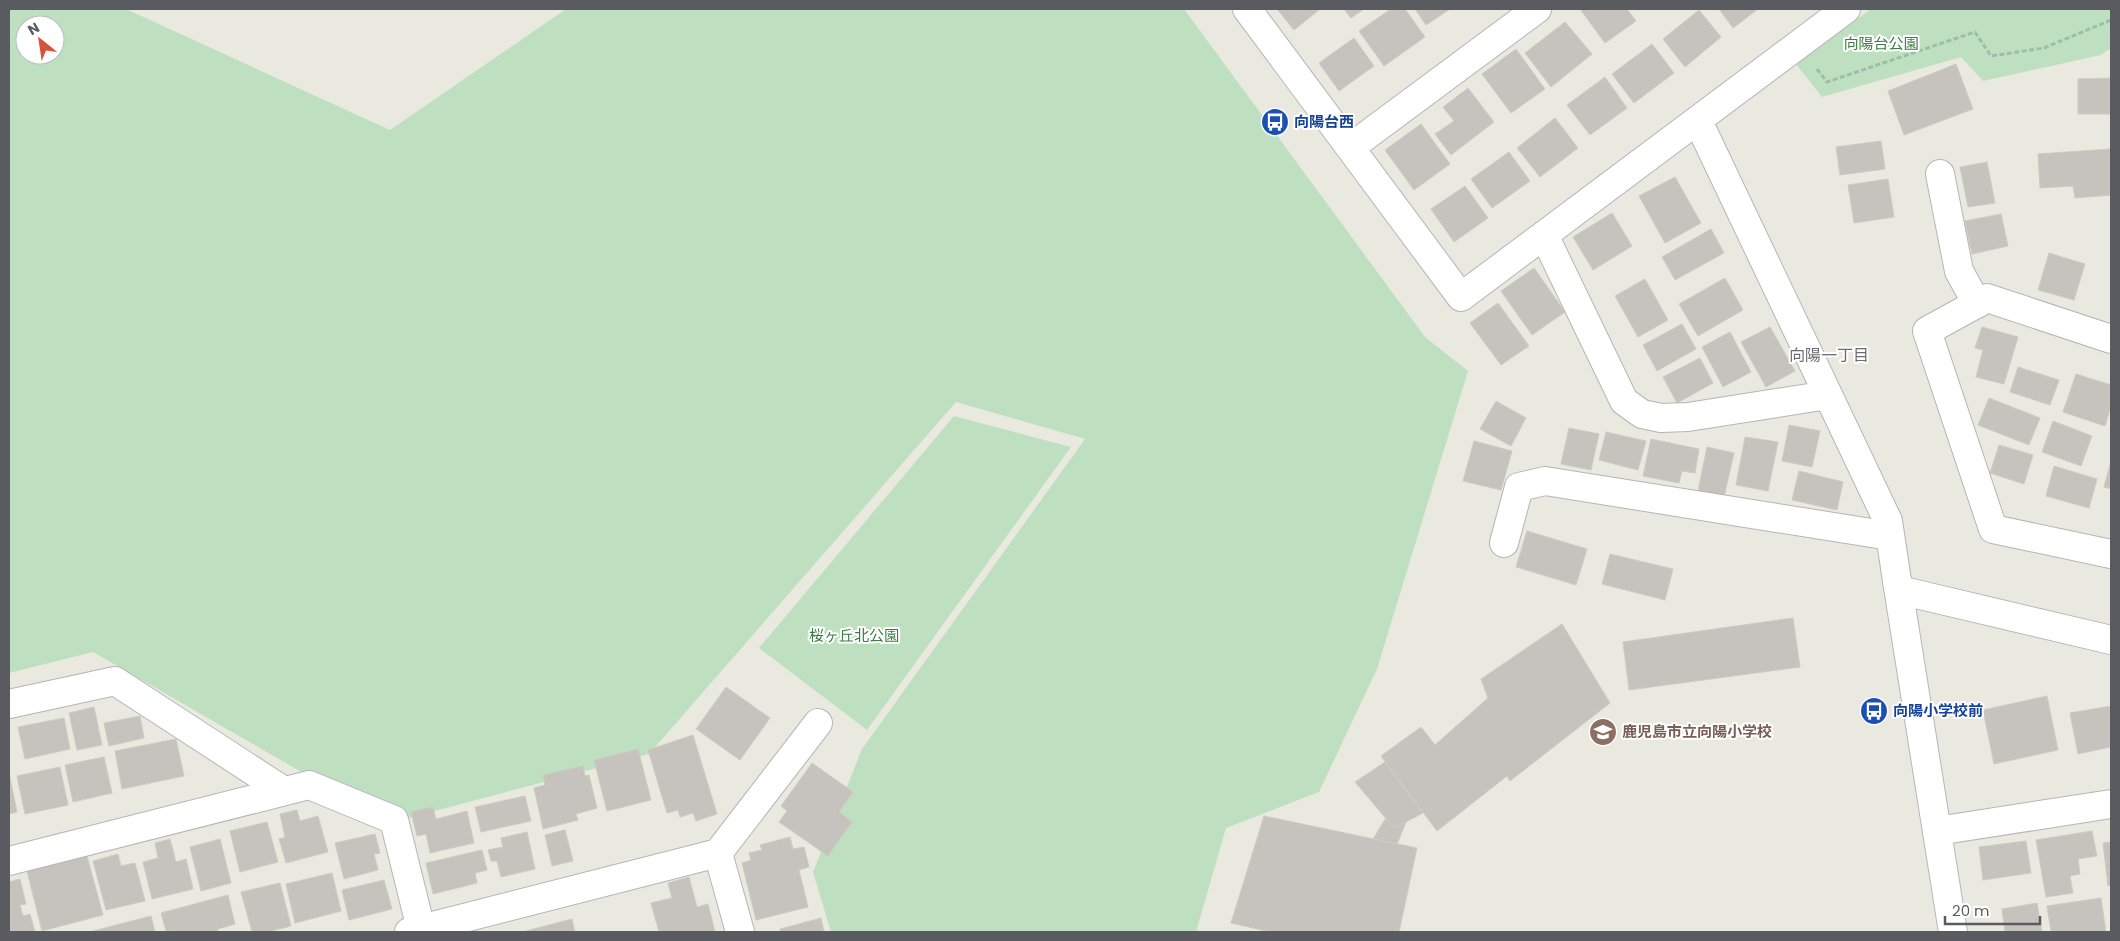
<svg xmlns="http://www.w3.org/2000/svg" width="2120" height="941" font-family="Poppins,'Noto Sans JP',sans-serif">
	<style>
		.green { fill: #bee0c1; fill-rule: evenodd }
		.building { fill: #c6c3be; stroke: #cecbbf }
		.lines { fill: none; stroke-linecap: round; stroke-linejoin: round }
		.street-casing { stroke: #b3b5ba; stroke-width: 30 }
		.secondary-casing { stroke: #b4b6bc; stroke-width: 30 }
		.path { stroke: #99c0a7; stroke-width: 3; stroke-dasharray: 5 2.5; stroke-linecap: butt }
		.street { stroke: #fff; stroke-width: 28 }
		.secondary { stroke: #fff; stroke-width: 28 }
		.labels { text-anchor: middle; stroke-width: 4; stroke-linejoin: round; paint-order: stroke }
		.park-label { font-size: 15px; fill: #3b7c43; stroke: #fff }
		.transit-label { font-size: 15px; font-weight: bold; fill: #164399; stroke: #fff; text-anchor: start }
		.education-label { font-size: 15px; font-weight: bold; fill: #785e54; stroke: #fff; text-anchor: start }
		.neighbourhood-label { font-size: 16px; fill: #6a6d72; stroke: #fff }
	</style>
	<rect width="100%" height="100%" fill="#eae9e0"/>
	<path class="green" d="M9,9H126L390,130L566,9H1184L1425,337L1468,371L1377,669L1319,792L1226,828L1196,932H831L813,872L862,749L1085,439L956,402L649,754L390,823L93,652L9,673ZM25,25H55V55H25Z
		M1871,9H2111V48L2101,55L1983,81L1961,57L1822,97L1796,64Z
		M954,416L1071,447L867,730L759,648Z"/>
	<path class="building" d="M1277,9H1320L1294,30Z
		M1344,9H1364L1351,18Z
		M1391,9H1405L1425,37L1384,66L1359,31Z
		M1415,9H1450L1426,25Z
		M1580,9H1627L1636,21L1605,43Z
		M1719,9H1758L1733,28Z
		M1699,10L1721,37L1685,67L1663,39Z
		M1565,22L1592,54L1551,87L1525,53Z
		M1354,38L1374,66L1339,91L1319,63Z
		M1652,44L1674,73L1634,103L1612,74Z
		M1516,49L1545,89L1511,113L1482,74Z
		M1956,64L1973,109L1904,135L1888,91Z
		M1605,77L1627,108L1590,135L1567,105Z
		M2111,78V114H2078V79Z
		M1468,88L1494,122L1451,155L1435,134L1454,121L1443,107Z
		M1555,118L1578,148L1540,177L1517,148Z
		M1421,124L1450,164L1414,190L1385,150Z
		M1881,141L1885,169L1840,175L1836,147Z
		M2111,149V195L2075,198L2073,186L2040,188L2038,154Z
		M1509,152L1530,181L1492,208L1471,179Z
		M1987,162L1995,203L1968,207L1960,167Z
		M1675,177L1701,223L1665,243L1639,196Z
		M1888,179L1894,217L1854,223L1848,185Z
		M1465,186L1488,218L1454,242L1431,209Z
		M1612,213L1632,246L1593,270L1573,237Z
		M2001,214L2008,246L1972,254L1965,221Z
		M1711,229L1724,253L1675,280L1662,257Z
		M2049,253L2085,264L2074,300L2038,290Z
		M1534,268L1565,312L1532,335L1501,291Z
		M1725,278L1743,310L1698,336L1679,304Z
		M1645,279L1668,320L1638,337L1615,296Z
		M1498,303L1529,346L1501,365L1470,323Z
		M1682,324L1696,349L1657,371L1643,345Z
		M1770,327L1795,371L1766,387L1741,342Z
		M1982,327L2018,337L2004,384L1976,377L1983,350L1975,348Z
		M1730,332L1751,372L1723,387L1702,347Z
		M1700,358L1713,383L1677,403L1663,377Z
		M2018,367L2059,380L2050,405L2010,392Z
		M2076,374L2111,385V406L2105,426L2063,412Z
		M1989,398L2040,418L2029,445L1978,425Z
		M1496,401L1526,418L1511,446L1480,429Z
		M2053,421L2092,436L2081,466L2042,452Z
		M1789,425L1820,431L1812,467L1782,461Z
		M1569,428L1599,434L1591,470L1561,464Z
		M1606,432L1646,441L1638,470L1599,460Z
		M1745,437L1778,442L1768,491L1736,485Z
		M1651,439L1699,449L1695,473L1682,471L1679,483L1643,476Z
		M1474,441L1512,451L1501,490L1463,481Z
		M1999,445L2033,455L2024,484L1990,473Z
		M1707,447L1734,453L1724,497L1698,491Z
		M2111,461V489L2104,487Z
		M2054,466L2097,479L2089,508L2046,496Z
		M1799,471L1843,482L1837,510L1792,500Z
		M1527,531L1587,549L1576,585L1516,567Z
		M1610,554L1673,569L1665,600L1602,584Z
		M1793,618L1800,667L1629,690L1623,642Z
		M1562,624L1610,703L1510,781L1507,776L1437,831L1381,756L1421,727L1435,745L1488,698L1481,679Z
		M726,687L770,718L740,760L696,729Z
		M2047,696L2058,750L1994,764L1983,710Z
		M2111,706V747L2078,754L2070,713Z
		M94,707L102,745L77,750L69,713Z
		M140,716L144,738L109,746L104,723Z
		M64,718L70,749L25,759L18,727Z
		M693,735L717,814L696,821L693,813L680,817L678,810L667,813L648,750Z
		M176,739L184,776L122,789L115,751Z
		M638,749L651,800L607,811L594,760Z
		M104,757L112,793L73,802L65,765Z
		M1385,762L1423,813L1394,828L1355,782Z
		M812,763L853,792L839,812L852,822L828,856L779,822L787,811L781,806Z
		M583,766L585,776L589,775L597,808L576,814L578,820L543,829L534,788L545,785L543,775Z
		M60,767L68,805L25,814L17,776Z
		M9,773L17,812L9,814Z
		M525,796L531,821L481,832L475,807Z
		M433,807L436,819L467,811L474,843L430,853L426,834L417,836L411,812Z
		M297,810L300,821L318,816L328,852L286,863L279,839L285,837L280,814Z
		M1264,816L1417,848L1399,932H1271L1231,923Z
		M1386,818L1394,828L1406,822L1397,844L1373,839Z
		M267,822L278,862L240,872L230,831Z
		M565,830L573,861L552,866L545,835Z
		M2092,831L2097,856L2078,859L2080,874L2070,876L2073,893L2046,897L2036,840Z
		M527,832L535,869L501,877L497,861H491L488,850L503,847L501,838Z
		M375,834L380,853L374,854L378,870L344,879L335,843Z
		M790,837L793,849L804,847L809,867L799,870L808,907L756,920L742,863L751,860L749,853L762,850L760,845Z
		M170,839L176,862L186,859L193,889L152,899L143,862L158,858L155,843Z
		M220,839L231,883L201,891L190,847Z
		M2026,841L2031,873L1983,880L1979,847Z
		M2111,842V885L2108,886L2103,843Z
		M482,850L487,870L475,873L477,883L433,894L426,863Z
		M118,854L121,866L135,863L145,901L106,910L93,861Z
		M87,856L103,915L42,931L27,871Z
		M332,873L341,911L295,923L286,884Z
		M689,877L697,907L708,904L715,932H659L651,903L672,898L668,883Z
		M20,879L26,904L20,905L23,916L30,914L35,932H9V882Z
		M384,880L392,909L349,920L342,890Z
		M280,883L291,926L267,932H252L241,892Z
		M228,895L235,924L218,929V932L166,931L161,913Z
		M2101,898L2106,932H2051L2047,906Z
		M2037,903L2042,932H2005L2002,909Z
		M151,916L155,932H93V931Z
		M821,918L824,932H780V929Z
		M572,919L575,932H526V931Z"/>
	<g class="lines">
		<g class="street-casing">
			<path id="street" d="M1247,9L1461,297L1846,9
				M1698,121L1888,521L1897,581
				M1351,147L1537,9
				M1940,174L1959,271L1977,304
				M1544,235L1624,401L1642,414L1661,418L1688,417L1828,395
				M2111,339L1987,298L1927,331L1993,529L2111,554
				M1504,543L1519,487L1545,481L1890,536
				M1899,590L2111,640
				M9,704L115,681L284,791
				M1937,831L2111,804
				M718,853L740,932
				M9,861L309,785L394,820L421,929
				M409,932L718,853L818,723"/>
		</g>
		<g class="secondary-casing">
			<path id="secondary" d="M1897,581L1953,932"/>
		</g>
		<path class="path" d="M1817,69L1827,82L1975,32L1991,56L2044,48L2111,20"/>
		<use href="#street" class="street"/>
		<use href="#secondary" class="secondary"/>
	</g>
	<defs>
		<g id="bus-disc" transform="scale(1.4375)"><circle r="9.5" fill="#1a4fb4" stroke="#fff"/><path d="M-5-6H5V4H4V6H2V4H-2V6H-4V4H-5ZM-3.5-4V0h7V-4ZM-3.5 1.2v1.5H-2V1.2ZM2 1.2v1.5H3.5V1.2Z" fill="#fff"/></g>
		<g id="school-disc" transform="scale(1.4375)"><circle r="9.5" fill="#8d6e63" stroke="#fff"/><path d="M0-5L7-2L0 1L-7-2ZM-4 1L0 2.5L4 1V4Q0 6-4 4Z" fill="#fff"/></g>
	</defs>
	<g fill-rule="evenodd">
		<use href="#bus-disc" x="1275" y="122"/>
		<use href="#bus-disc" x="1874" y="711"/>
		<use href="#school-disc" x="1603" y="732"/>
	</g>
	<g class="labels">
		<g class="park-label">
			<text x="1881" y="49">向陽台公園</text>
			<text x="854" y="641">桜ヶ丘北公園</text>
		</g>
		<g class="transit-label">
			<text x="1294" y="127">向陽台西</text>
			<text x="1893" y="716">向陽小学校前</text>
		</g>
		<g class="education-label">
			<text x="1622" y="737">鹿児島市立向陽小学校</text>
		</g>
		<g class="neighbourhood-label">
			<text x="1829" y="361">向陽一丁目</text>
		</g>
	</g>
	<rect width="2120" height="941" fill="none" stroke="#595b60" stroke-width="20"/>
	<g transform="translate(40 40) rotate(330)"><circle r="24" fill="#ffffff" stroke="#bdbdbf"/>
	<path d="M0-4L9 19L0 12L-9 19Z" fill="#d85139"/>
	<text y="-8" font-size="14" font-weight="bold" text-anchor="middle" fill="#595b60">N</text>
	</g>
	<path d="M1945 916v8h95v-8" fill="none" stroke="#595b60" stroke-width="2.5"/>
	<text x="1952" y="916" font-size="15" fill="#595b60" stroke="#ffffff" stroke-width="4" paint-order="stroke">20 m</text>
</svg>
